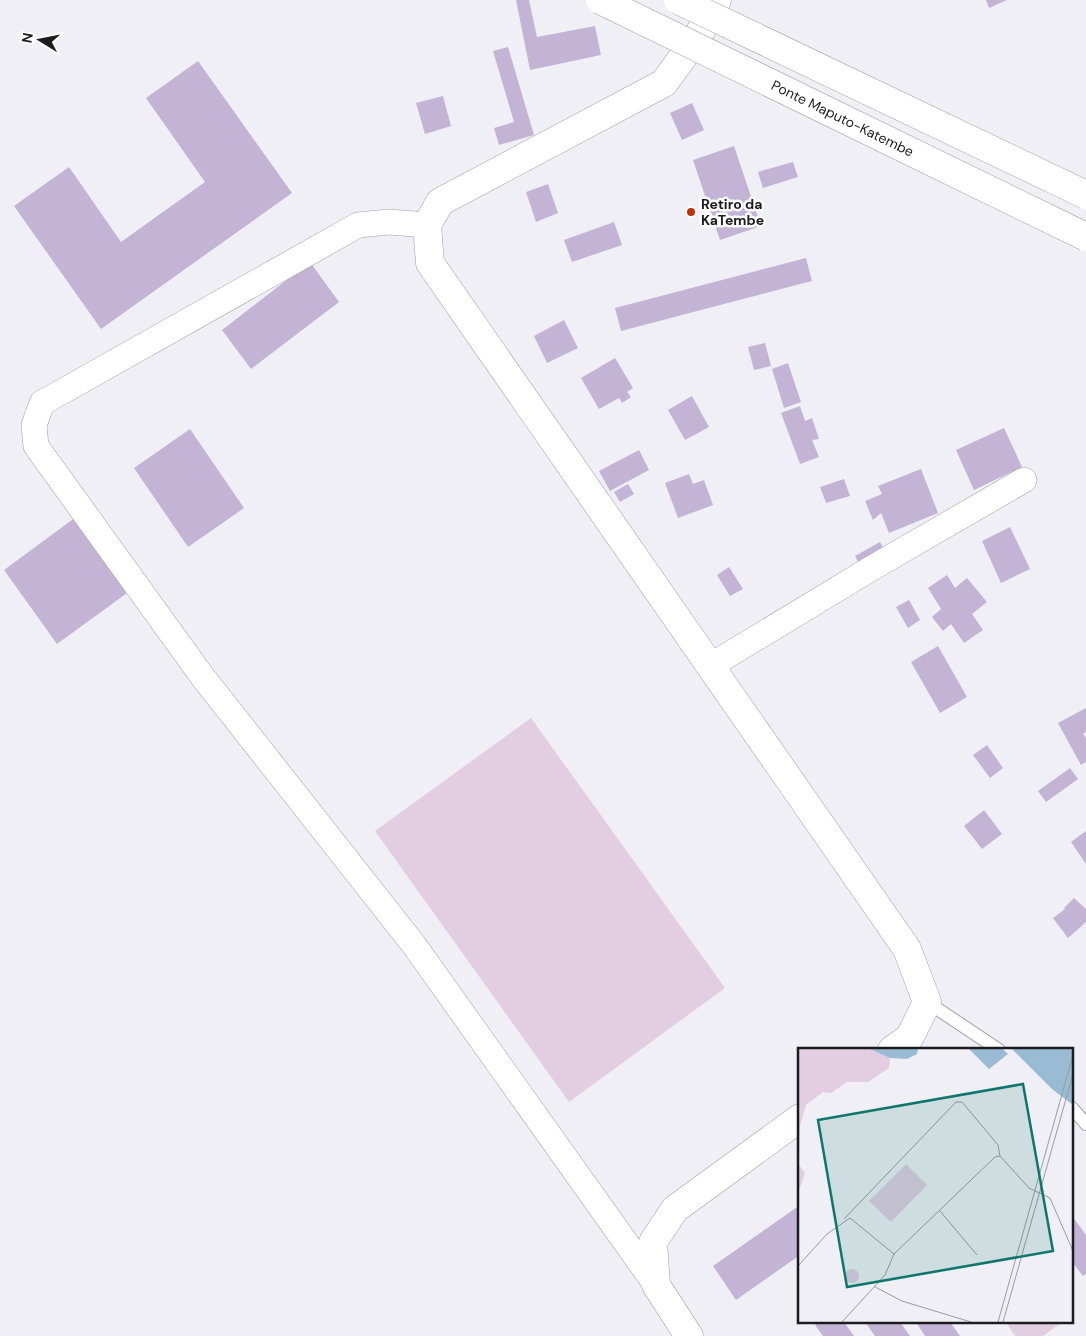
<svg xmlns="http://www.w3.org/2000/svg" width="1086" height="1336" font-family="'DM Sans',sans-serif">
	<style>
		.green { fill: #e2cde1 }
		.building { fill: #c3b4d6 }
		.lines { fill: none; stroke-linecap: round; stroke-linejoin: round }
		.service-casing { stroke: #9fa0a5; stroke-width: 14 }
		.minor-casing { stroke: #9fa0a5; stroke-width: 26 }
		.tertiary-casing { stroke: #9fa0a5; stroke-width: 29 }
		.service { stroke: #fff; stroke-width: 12 }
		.minor { stroke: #fff; stroke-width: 25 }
		.tertiary { stroke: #fff; stroke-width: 28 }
		.trunk-bridge-casing { stroke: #9fa0a5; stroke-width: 29; stroke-linecap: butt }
		.trunk-bridge { stroke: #fff; stroke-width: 28 }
		.poi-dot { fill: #bc320b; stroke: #fdfdfe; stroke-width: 2 }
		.labels { text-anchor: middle; stroke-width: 5; stroke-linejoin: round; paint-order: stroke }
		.street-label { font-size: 14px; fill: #1c1c1e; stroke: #fdfdfe }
		.poi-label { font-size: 14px; font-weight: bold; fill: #1c1c1e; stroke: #fdfdfe; text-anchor: start }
		.inset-road { fill: none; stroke: #9b9b9f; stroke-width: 1 }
		.view { fill: #0f766e; fill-opacity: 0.15; stroke: #0f766e; stroke-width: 2.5 }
		.inset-edge { fill: none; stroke: #1c1c1e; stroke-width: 2.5 }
	</style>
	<rect width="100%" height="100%" fill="#efeff5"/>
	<path class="green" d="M531,718L725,988L569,1102L375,831Z
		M1006,1322H1062L1043,1336H1015Z"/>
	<path class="building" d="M516,0H529L537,37L595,26L601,55L530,70Z
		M986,0H1007L989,8Z
		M508,47L534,135L499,145L494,128L514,122L493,51Z
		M198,61L292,193L101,329L14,206L69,167L121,242L205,182L146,98Z
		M443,96L451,126L425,134L416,103Z
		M692,103L704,130L682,140L670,113Z
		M734,146L761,226L720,240L693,160Z
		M793,162L798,177L763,188L758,172Z
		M548,184L558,213L536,222L526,192Z
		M614,222L622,245L572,262L564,240Z
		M806,258L812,281L621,331L615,308Z
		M310,262L339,302L251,369L222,330Z
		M564,320L578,348L547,363L534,336Z
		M765,343L771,366L754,370L748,347Z
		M615,358L633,388L627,392L631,397L622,403L619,398L599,409L581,378Z
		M788,363L801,402L784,408L772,369Z
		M692,396L709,427L685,440L668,410Z
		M800,406L805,421L812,418L819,439L812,440L819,457L800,464L781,413Z
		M1004,428L1022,467L974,490L956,450Z
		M190,429L244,508L188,547L134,468Z
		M639,450L649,470L610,491L599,471Z
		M921,469L938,513L889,533L881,513L873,520L865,501L882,494L878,486Z
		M689,474L693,484L704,480L713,505L678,518L665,483Z
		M844,479L850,496L826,503L820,487Z
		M628,484L634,494L620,502L614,492Z
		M80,514L134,588L57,644L4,570Z
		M1010,527L1030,569L1001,583L982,541Z
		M880,542L887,555L862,569L855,556Z
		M729,567L743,589L730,596L717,575Z
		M947,575L955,588L967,578L987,602L972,614L983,630L964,643L951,624L943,631L932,617L941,609L928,588Z
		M909,600L920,620L908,628L896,607Z
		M938,646L967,697L940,713L911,662Z
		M1086,708V732L1083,734L1086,738V762L1081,765L1058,723Z
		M987,745L1003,768L990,778L973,755Z
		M1070,768L1078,779L1046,802L1038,791Z
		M984,810L1002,834L982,849L964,826Z
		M1086,831V864L1071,842Z
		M1074,898L1086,909V922L1068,938L1053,918L1065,909L1064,908Z
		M800,1205V1255L736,1300L713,1266Z
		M1072,1216L1086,1235V1274L1083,1276L1072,1262Z
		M819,1322H844L854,1336H823L815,1325Z
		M865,1322H900L910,1336H875Z
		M916,1322H950L960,1336H925Z"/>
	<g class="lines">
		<g class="service-casing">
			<path id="service" d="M927,1002L999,1050
				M1072,1108L1086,1124"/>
		</g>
		<g class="minor-casing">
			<path id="minor" d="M427,225L389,222L358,225L42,403L34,425L36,446L202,676L414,945L656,1285
				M710,666L872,568L1024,480"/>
		</g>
		<g class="tertiary-casing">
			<path id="tertiary" d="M717,0L698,36L664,83L440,202L427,225L430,263L907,949L927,1002L910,1037L892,1050
				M689,1336L656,1285L653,1242L675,1209L800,1118"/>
		</g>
		<use href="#service" class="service"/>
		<use href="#minor" class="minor"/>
		<use href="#tertiary" class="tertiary"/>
		<g class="trunk-bridge-casing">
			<g id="trunk-bridge">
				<path id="s1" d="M600,0L1086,237"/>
				<path d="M678,0L1086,195"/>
			</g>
		</g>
		<use href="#trunk-bridge" class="trunk-bridge"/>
	</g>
	<circle class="poi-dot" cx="691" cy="212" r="5"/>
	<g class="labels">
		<g class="street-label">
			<text dy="5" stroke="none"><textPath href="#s1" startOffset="270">Ponte Maputo-Katembe</textPath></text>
		</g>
		<g class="poi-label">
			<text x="701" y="209">Retiro da<tspan x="701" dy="16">KaTembe</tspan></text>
		</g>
	</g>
	<g transform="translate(798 1048)">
		<rect width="275" height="275" fill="#efeff5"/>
		<path d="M0,1H72L92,10L91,20L70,34H49L33,45L25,44L8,57L2,78L1,117L7,125L0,145ZM108,116L129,137L93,174L71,153ZM47 228a7 7 0 1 1 14 0a7 7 0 1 1-14 0Z" fill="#e2cde1"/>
		<path d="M72,1H120L119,6L109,11L92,10ZM171,1H205L210,6L191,21ZM214,1H275V57L254,41Z" fill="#99bbd3"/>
		<path class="inset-road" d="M142,163L179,207M46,171L158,54H164L200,97L202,108M0,218L29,186L52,170L96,206L197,109L202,108L231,140L252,150L275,203M77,239L104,253L173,274M44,274L87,227L96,206M200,274L275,7M205,274L275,26"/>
		<path class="view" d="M225,36L255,203L49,239L20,72Z"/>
		<rect width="275" height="275" class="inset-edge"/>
	</g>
	<g transform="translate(40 40) rotate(280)" stroke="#fdfdfe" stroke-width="4" paint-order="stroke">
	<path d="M0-4L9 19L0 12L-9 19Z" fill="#1c1c1e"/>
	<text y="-8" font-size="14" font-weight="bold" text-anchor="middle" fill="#1c1c1e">N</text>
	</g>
</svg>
